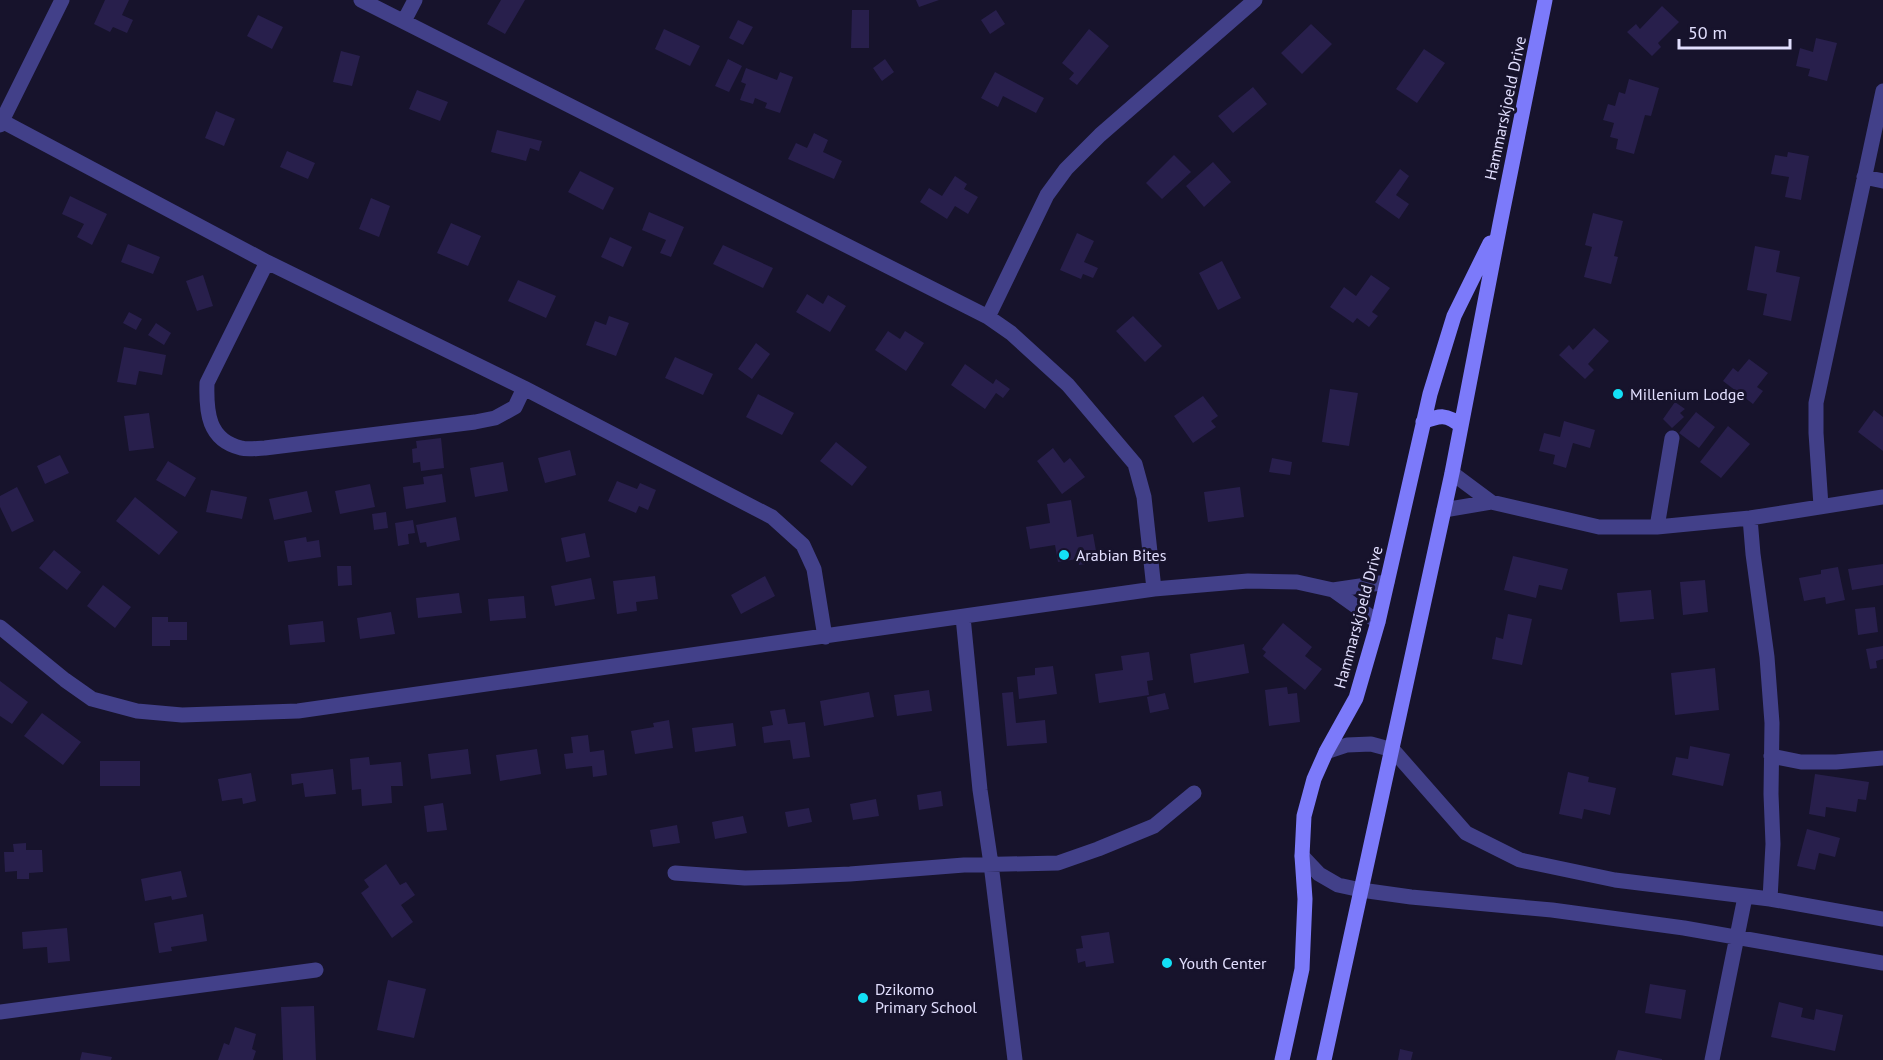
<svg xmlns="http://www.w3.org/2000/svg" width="1883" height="1060" font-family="'PT Sans',sans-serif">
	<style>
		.building { fill: #281f4c }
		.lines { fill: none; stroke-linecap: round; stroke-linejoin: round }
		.street { stroke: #424089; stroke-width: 15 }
		.secondary { stroke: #7c7afa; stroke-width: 15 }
		.poi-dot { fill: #13e0f6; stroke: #17132c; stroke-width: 2 }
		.labels { text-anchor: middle; stroke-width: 6; stroke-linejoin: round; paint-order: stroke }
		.street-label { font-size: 16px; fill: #e2dffe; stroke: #17132c }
		.poi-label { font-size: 16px; fill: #e2dffe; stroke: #17132c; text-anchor: start }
	</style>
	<rect width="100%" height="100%" fill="#17132c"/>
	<path class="building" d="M105,0H129L122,15L133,20L127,33L113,27L110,32L94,24Z
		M501,0H525L505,34L487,24Z
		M916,0H939L919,7Z
		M1662,6L1679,22L1658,43L1661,47L1652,56L1627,32L1636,24L1640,29Z
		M852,10H869V48H851Z
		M996,10L1005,24L990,34L981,20Z
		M258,15L283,27L272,49L247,36Z
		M738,20L753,27L743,45L729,38Z
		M1311,24L1332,44L1302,74L1281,53Z
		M664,29L700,46L690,66L655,49Z
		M1089,29L1109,46L1077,85L1069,79L1074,73L1062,63Z
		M1816,38L1837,43L1827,81L1808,76L1810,69L1796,66L1800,48L1813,52Z
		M1424,49L1445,63L1417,103L1396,89Z
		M341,51L360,56L352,86L333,82Z
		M728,59L742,66L729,92L715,86Z
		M885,59L894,72L882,81L873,68Z
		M746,68L777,80L780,72L793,77L780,113L765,108L767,103L755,98L753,104L740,100L746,84L741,82Z
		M995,72L1044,98L1036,113L1003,96L998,107L981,98Z
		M1629,79L1659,88L1651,116L1645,115L1634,154L1616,149L1618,139L1610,137L1614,123L1603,120L1608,104L1615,106L1619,92L1625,94Z
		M1253,87L1267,104L1233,133L1218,116Z
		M417,90L448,102L440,121L409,109Z
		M216,111L235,119L224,146L205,138Z
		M497,130L542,141L539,151L530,148L526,161L491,152Z
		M814,133L828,140L823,152L842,161L834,179L788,159L796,143L807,148Z
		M287,151L315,163L308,179L280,167Z
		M1788,152L1809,156L1801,200L1785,197L1789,177L1771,174L1775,155L1787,157Z
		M1174,155L1191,172L1162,199L1146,183Z
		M1213,162L1231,182L1204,207L1186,186Z
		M1400,169L1409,176L1396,195L1409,204L1399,219L1375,202Z
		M580,171L614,188L603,210L568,192Z
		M955,176L967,184L964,189L978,197L968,214L955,206L947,219L920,202L929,188L942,196Z
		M70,196L107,214L92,245L77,237L84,224L62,214Z
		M371,198L390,206L379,237L359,229Z
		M649,212L684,227L671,257L660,253L666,240L642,230Z
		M1593,213L1623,221L1614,256L1618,257L1611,284L1584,277L1592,247L1585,245Z
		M451,223L481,236L468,266L437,253Z
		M1077,233L1094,241L1084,262L1098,268L1093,278L1083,274L1081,279L1060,270Z
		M610,237L632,247L623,267L601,257Z
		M128,244L160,257L153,274L121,262Z
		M723,245L773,268L763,288L713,264Z
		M1755,246L1780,251L1776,272L1800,277L1791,321L1763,315L1767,294L1747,290Z
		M1222,261L1241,298L1218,310L1199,273Z
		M203,275L213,306L197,311L186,281Z
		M1371,275L1390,288L1372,312L1378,316L1369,327L1357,318L1353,323L1330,307L1344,287L1356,296Z
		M518,280L556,296L546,318L508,301Z
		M807,294L823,304L828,295L846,306L830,332L796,312Z
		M129,312L142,319L136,330L123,323Z
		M609,316L629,323L616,356L586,345L595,321L606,325Z
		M1133,316L1162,346L1145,362L1116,331Z
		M156,323L171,333L164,345L148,335Z
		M1594,328L1609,341L1588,364L1594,370L1585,379L1559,355L1569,345L1573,350Z
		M888,331L900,339L905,331L924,343L906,371L875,350Z
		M756,343L770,354L752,379L738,369Z
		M124,347L166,355L162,375L139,371L136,385L117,382Z
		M675,357L713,374L703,395L665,378Z
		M1749,359L1768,373L1757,387L1763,391L1753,404L1723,381L1733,368L1738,372Z
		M965,364L993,384L996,379L1010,389L1003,398L996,393L985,409L951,385Z
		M1330,389L1358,393L1349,446L1322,442Z
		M758,394L794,413L782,435L746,417Z
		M1203,396L1218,416L1211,421L1216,427L1193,443L1174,416Z
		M1675,402L1685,409L1680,413L1684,417L1672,428L1663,419Z
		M1874,410L1883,417V451L1858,432Z
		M1696,412L1715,427L1699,448L1679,433Z
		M149,413L154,448L129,451L124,416Z
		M1564,421L1595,430L1590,448L1573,443L1566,468L1553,464L1555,455L1539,451L1544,433L1560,437Z
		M1728,426L1750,444L1721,478L1700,462Z
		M441,438L444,468L421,471L420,462L413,463L412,449L417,448L416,441Z
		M836,442L867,467L852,486L820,461Z
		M1053,448L1064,463L1070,458L1085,477L1062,494L1037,461Z
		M570,450L576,475L545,483L538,458Z
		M60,455L69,473L45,484L37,466Z
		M1272,458L1292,462L1290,475L1269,472Z
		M168,461L196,478L185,497L156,480Z
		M503,462L508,491L475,497L470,468Z
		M442,474L446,502L406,509L403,487L424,484L423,477Z
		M617,481L637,489L640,483L656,490L648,510L639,506L636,513L608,501Z
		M370,484L375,507L340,514L335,491Z
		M17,487L34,521L12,532L0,507V496Z
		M1240,487L1244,517L1208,522L1204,492Z
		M211,490L247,497L242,519L206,512Z
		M307,491L312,512L274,520L269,499Z
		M135,497L178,532L159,555L116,521Z
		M1071,500L1077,537L1093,534L1098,562L1079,565L1078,559L1058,562L1055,545L1030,549L1026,527L1050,523L1047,504Z
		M386,512L388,528L374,530L372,514Z
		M456,517L460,540L427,547L426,542L420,543L416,525Z
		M413,520L415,533L408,534L409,544L398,546L395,523Z
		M585,533L590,557L566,562L561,538Z
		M306,537L307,542L319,540L321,557L288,562L284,541Z
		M54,550L81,572L67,590L39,568Z
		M1513,556L1568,569L1562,590L1539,585L1536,598L1504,590Z
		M1883,564V585L1852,590L1848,569Z
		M337,566H351L352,585L338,586Z
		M1838,567L1845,600L1826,604L1825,597L1804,601L1799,578L1821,574V570Z
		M655,576L658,599L636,602L637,611L617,614L613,581Z
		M765,576L775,596L741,614L731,595Z
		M591,578L595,599L555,606L551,586Z
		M1705,580L1708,612L1683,615L1680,582Z
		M103,585L131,607L115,628L87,606Z
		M1651,590L1654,619L1620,622L1617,593Z
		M459,593L462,613L418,618L416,598Z
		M524,596L526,618L490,621L488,599Z
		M1875,607L1878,632L1858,635L1855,609Z
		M391,612L395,634L360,639L357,618Z
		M1508,614L1532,619L1522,665L1492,659L1496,637L1503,639Z
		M152,617H168V622H187V640H170V646H152Z
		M323,621L325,642L290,645L288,625Z
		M1283,623L1312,647L1305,656L1322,669L1305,690L1263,656L1266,652L1262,649Z
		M1244,644L1249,673L1194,683L1190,654Z
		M1883,646V659L1876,661L1877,668L1870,669L1866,649Z
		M1149,652L1153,680L1147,681L1149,695L1099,703L1095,674L1123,670L1121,656Z
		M1053,666L1057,694L1019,699L1017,677L1035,675V668Z
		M1715,668L1719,710L1675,715L1671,673Z
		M0,681L28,702L12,724L0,716Z
		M1287,687L1288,694L1297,693L1300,722L1269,726L1265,690Z
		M929,690L932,711L897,716L894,695Z
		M869,692L874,717L824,726L820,701Z
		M1013,692L1016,723L1045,720L1047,743L1007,746L1002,693Z
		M1165,693L1169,709L1150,713L1147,697Z
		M785,709L788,724L805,722L810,757L793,759L790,740L764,743L762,727L773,725L770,711Z
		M42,713L81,742L63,765L24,736Z
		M669,720L673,748L635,754L631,731L654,727L653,723Z
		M733,723L736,746L695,752L692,728Z
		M588,735L590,752L604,750L607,775L593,777L592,766L566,769L564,754L573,753L571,737Z
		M1690,746L1730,754L1723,786L1672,775L1676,757L1688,759Z
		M468,749L471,774L431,779L428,754Z
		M537,749L541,774L500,781L496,755Z
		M369,757L370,765L401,762L403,786H391L392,803L362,806L361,789L352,790L350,759Z
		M100,761H140V786H100Z
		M333,769L336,794L305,797L303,783L292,785L291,774Z
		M1568,772L1589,777L1588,782L1616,788L1610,815L1584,809L1582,819L1559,814Z
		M251,773L256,801L243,804L242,798L222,801L218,779Z
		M1815,774L1869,782L1866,800L1858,799L1856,812L1826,807L1825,817L1809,814Z
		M941,791L943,806L919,810L917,795Z
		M876,799L879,816L853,820L850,804Z
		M443,803L447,830L427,832L424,806Z
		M809,808L812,822L788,827L785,812Z
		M743,816L747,833L715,839L712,822Z
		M677,825L680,843L653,847L650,830Z
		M1807,829L1840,838L1835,857L1819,853L1815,870L1797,866Z
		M26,843V850H42L43,872L29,873V879H17V871L5,872L4,852H14L13,844Z
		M386,864L400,885L406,882L415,895L401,905L413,922L392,938L361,893L369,887L364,880Z
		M181,871L187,897L172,900L171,896L145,901L141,879Z
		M203,914L207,941L171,947L172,951L159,953L154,923Z
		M67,928L70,961L48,963L47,947L23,949L22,932Z
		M1109,932L1114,963L1086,967L1085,961L1078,963L1076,949L1083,948L1081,936Z
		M388,980L426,989L414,1038L377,1030Z
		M1650,984L1686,990L1681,1019L1645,1013Z
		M1779,1002L1803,1008L1801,1017L1814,1020L1816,1009L1843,1015L1835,1051L1771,1037Z
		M314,1006L316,1060H283L281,1007Z
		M235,1027L256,1034L252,1049L256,1051L253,1060H218L224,1043L229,1045Z
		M1400,1049L1413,1052L1411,1060H1398Z
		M1618,1050L1662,1059V1060H1615Z
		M82,1052L112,1057L111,1060H80Z"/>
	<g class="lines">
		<path class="street" d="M361,0L988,317L1011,333L1068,385L1135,464L1144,497L1154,589
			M404,21L415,0
			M2,121L267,262L524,388L772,517L803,545L814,569L825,637
			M0,125L62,0
			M1864,177L1883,181
			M267,262L207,383C206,412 208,440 241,448C248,450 258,448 265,448L475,422L495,418L515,407L524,388
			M988,317L1047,195L1066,169L1100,135L1255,0
			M1452,473L1491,502L1599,527H1657L1750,518L1883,497
			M1821,506L1816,433V403L1883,91
			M1444,510L1491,502
			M1750,518L1753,554L1767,657L1772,723L1771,794L1773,844L1770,899
			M1657,527L1672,438
			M1333,590L1378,622
			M963,617L980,790L991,864L1015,1060
			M0,627L65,680L92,699L137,711L182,715L298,711L1154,589L1248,581L1297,582L1333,590L1387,582
			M1326,752L1347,745L1371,744L1393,750L1466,833L1520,860L1615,880L1770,899L1883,919
			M1771,756L1801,762H1836L1883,758
			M1302,856L1319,874L1338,885L1361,890L1411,897L1552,910L1684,928L1883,963
			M675,873L745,878L783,877L850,874L964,865L1058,863L1098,849L1154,826L1194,793
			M0,1012L316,970
			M1712,1060L1745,897"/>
		<path class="secondary" d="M1423,422C1440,415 1447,414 1461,426
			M1282,1060L1302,969L1305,899L1302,856L1304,816L1314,779L1326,752L1356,698L1378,622L1430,394L1454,316L1490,243
			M1324,1060L1452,473L1500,224L1545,0"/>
	</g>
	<g class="poi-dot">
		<circle cx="1618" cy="394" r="6"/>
		<circle cx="1064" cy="555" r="6"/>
		<circle cx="1167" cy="963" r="6"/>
		<circle cx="863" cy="998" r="6"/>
	</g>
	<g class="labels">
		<g class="street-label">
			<text transform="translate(1505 108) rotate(-78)" y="6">Hammarskjoeld Drive</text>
			<text transform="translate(1358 617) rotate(-75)" y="6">Hammarskjoeld Drive</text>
		</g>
		<g class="poi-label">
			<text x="1630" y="400">Millenium Lodge</text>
			<text x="1076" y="561">Arabian Bites</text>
			<text x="1179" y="969">Youth Center</text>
			<text x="875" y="995">Dzikomo<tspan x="875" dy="18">Primary School</tspan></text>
		</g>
	</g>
	<path d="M1679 39v9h111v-9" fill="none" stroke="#e2dffe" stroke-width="3"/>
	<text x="1688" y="39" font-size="18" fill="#e2dffe" stroke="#17132c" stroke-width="4.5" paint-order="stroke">50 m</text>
</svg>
